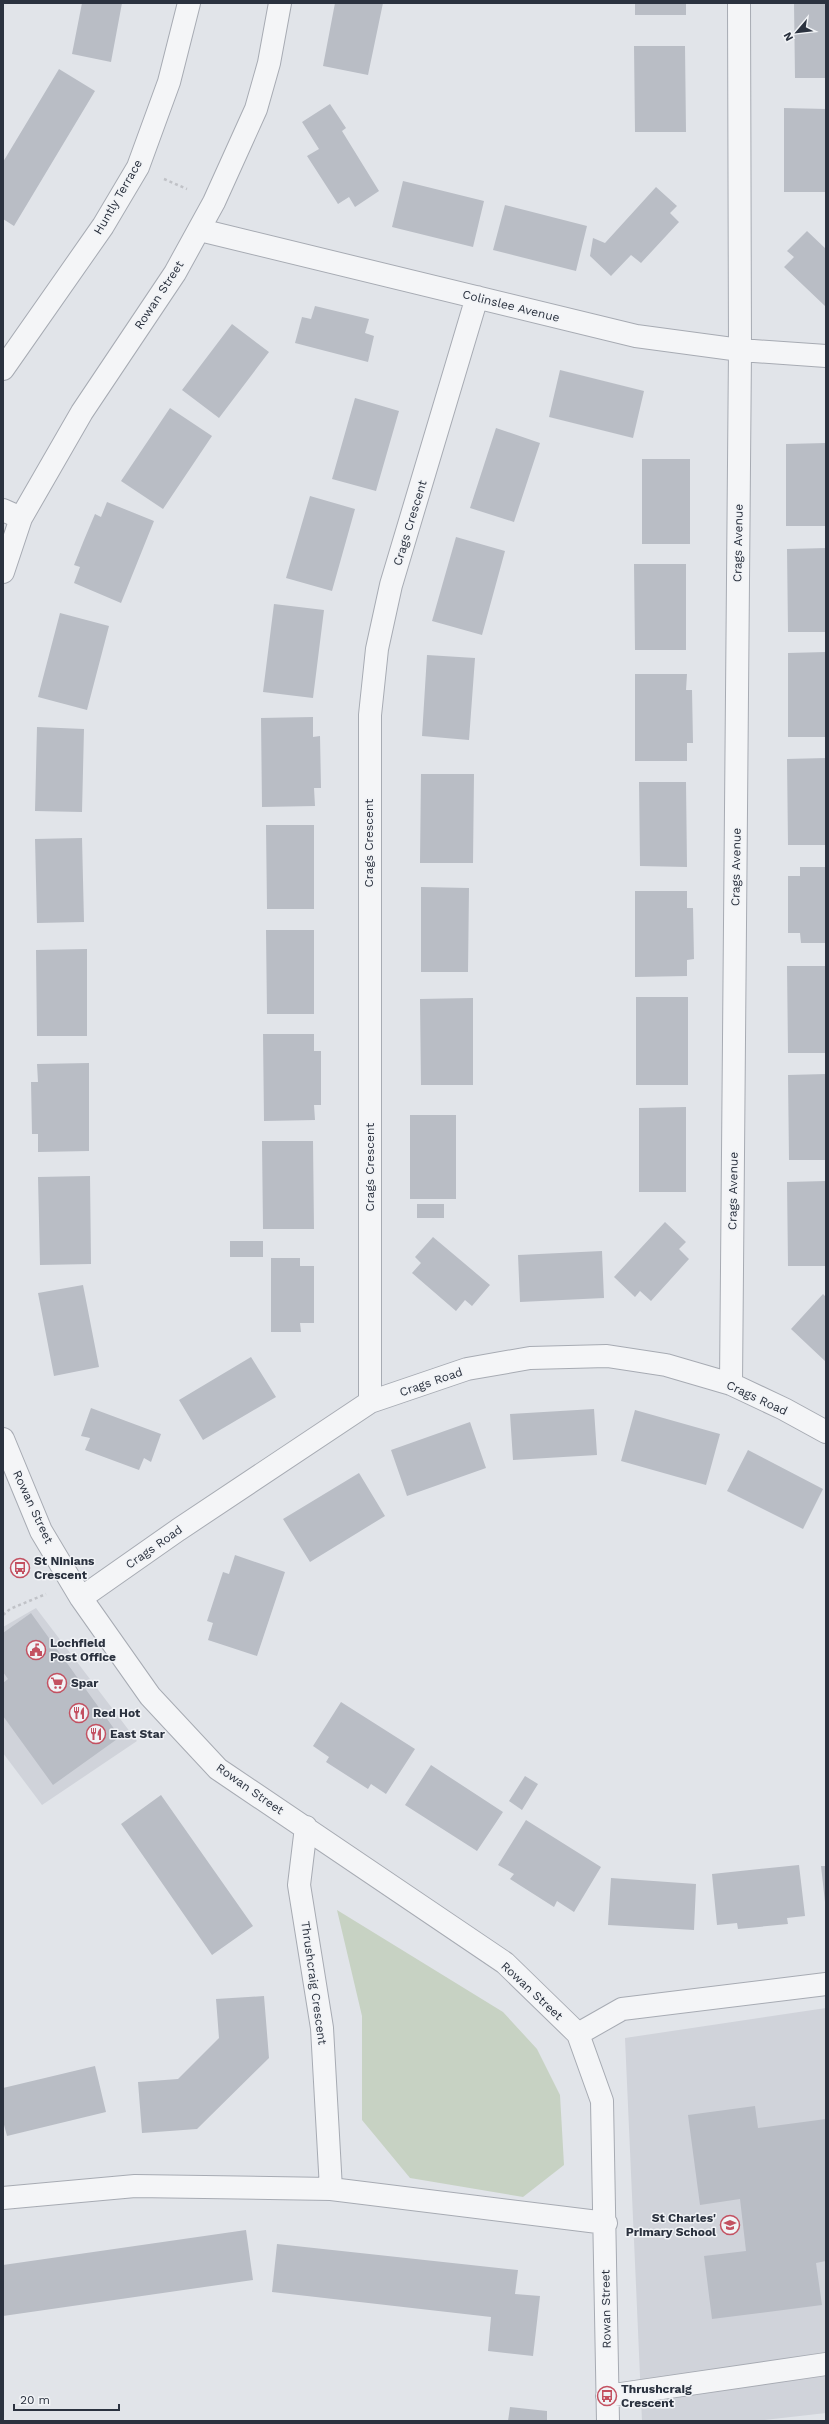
<svg xmlns="http://www.w3.org/2000/svg" width="829" height="2424" font-family="'Work Sans',sans-serif">
	<style>
		.built { fill: #d0d3da }
		.green { fill: #c7d2c3 }
		.building { fill: #b9bdc5 }
		.lines { fill: none; stroke-linecap: round; stroke-linejoin: round }
		.minor-casing { stroke: #a7abb3; stroke-width: 24 }
		.path { stroke: #c0c2c7; stroke-width: 2.5; stroke-dasharray: 3 3; stroke-linecap: butt }
		.minor { stroke: #f4f5f7; stroke-width: 22 }
		.labels { text-anchor: middle; stroke-width: 3; stroke-linejoin: round; paint-order: stroke }
		.street-label { font-size: 12px; fill: #2b323f; stroke: #f1f3f6 }
		.poi-label { font-size: 12px; font-weight: bold; fill: #2b323f; stroke: #f1f3f6; text-anchor: start }
	</style>
	<rect width="100%" height="100%" fill="#e1e4e9"/>
	<path class="built" d="M36,1608L137,1741L42,1805L3,1753V1627Z
		M826,2008V2413L756,2421H642L625,2038Z"/>
	<path class="green" d="M337,1910L503,2012L537,2049L560,2095L564,2165L523,2197L410,2178L362,2120V2016Z"/>
	<path class="building" d="M82,3H122L111,62L72,54Z
		M335,3H383L368,75L323,66Z
		M635,3H686V15H635Z
		M794,3H826V78H795Z
		M634,46H685L686,132H635Z
		M59,69L95,91L14,226L3,219V162Z
		M330,104L346,128L342,131L379,191L355,207L349,197L338,204L307,156L319,149L302,122Z
		M784,108L826,109V192H784Z
		M403,181L484,201L473,247L392,227Z
		M656,187L677,206L670,213L679,222L641,263L631,255L611,276L590,256L593,238L605,243Z
		M505,205L587,226L576,271L493,250Z
		M807,231L826,249L825,306L784,267L794,257L787,251Z
		M315,306L369,319L365,333L374,336L368,362L295,343L302,317L311,319Z
		M232,324L269,352L219,418L182,390Z
		M560,370L644,391L633,438L549,417Z
		M355,398L399,411L376,491L332,479Z
		M170,408L212,436L163,509L121,481Z
		M496,428L540,443L514,522L470,508Z
		M826,443V526H786V444Z
		M642,459H690V544H642Z
		M310,496L355,509L332,591L286,578Z
		M107,502L154,521L121,603L74,583L80,567L74,565L84,540L95,514L101,517Z
		M456,537L505,551L482,635L432,621Z
		M826,548V632H788L787,549Z
		M634,564H686V650H635Z
		M274,604L324,610L313,698L263,692Z
		M60,613L109,626L87,710L38,697Z
		M826,652V737H788V653Z
		M427,655L475,658L469,740L422,736Z
		M635,674H687L686,690H692L693,743H687V761H635Z
		M313,717V737L320,736L321,788H314L315,806L262,807L261,718Z
		M37,727L84,729L82,812L35,811Z
		M826,758V845H788L787,759Z
		M421,774H474L473,863H420Z
		M639,782H686L687,867L640,866Z
		M266,825H314V909H267Z
		M82,838L84,922L37,923L35,839Z
		M800,867H826V943H801L800,933H788V876H800Z
		M421,887L469,888L468,972H421Z
		M635,891H687V908H693L694,959L687,960V976L635,977Z
		M266,930H314V1014H267Z
		M87,949V1036H37L36,950Z
		M787,966H826V1053H788Z
		M636,997H688V1085H636Z
		M473,998V1085H421L420,999Z
		M263,1034H314V1051H321V1105H314L315,1120L264,1121Z
		M89,1063V1151L38,1152V1134H32L31,1082H38L37,1064Z
		M826,1074V1160H789L788,1075Z
		M686,1107V1192H639V1108Z
		M410,1115H456V1199H410Z
		M262,1141H313L314,1229H263Z
		M90,1176L91,1264L40,1265L38,1177Z
		M826,1181V1266H788L787,1182Z
		M417,1204H444V1218H417Z
		M665,1222L686,1242L679,1249L689,1259L651,1301L640,1291L635,1297L614,1277Z
		M433,1237L490,1285L472,1306L465,1300L456,1311L412,1273L421,1263L415,1257Z
		M230,1241H263V1257H230Z
		M602,1251L604,1298L520,1302L518,1255Z
		M271,1258H300V1266H314V1323H300L301,1332H271Z
		M83,1285L99,1367L54,1376L38,1293Z
		M823,1294L826,1297V1362L791,1329Z
		M251,1357L276,1397L203,1440L179,1400Z
		M91,1408L161,1434L151,1462L144,1458L139,1470L85,1450L90,1438L81,1436Z
		M594,1409L597,1455L513,1460L510,1414Z
		M635,1410L720,1434L706,1485L621,1461Z
		M470,1422L486,1468L407,1496L391,1450Z
		M748,1450L823,1489L803,1529L727,1491Z
		M359,1473L385,1516L310,1562L283,1519Z
		M235,1555L285,1572L257,1656L208,1640L213,1623L207,1621L223,1572L229,1574Z
		M31,1613L120,1737L53,1785L3,1716V1683L8,1679L3,1672V1633Z
		M341,1702L415,1749L386,1794L371,1784L368,1789L326,1762L329,1757L313,1746Z
		M431,1765L503,1812L477,1851L405,1805Z
		M525,1776L538,1784L522,1810L509,1801Z
		M161,1795L253,1926L212,1955L121,1824Z
		M526,1820L601,1867L574,1912L557,1901L554,1907L510,1879L514,1874L498,1865Z
		M799,1865L805,1916L787,1918L788,1924L738,1929L737,1923L717,1925L712,1874Z
		M821,1866H826V1902H825Z
		M611,1878L696,1884L694,1930L608,1925Z
		M264,1996L269,2058L197,2129L142,2133L138,2082L178,2079L219,2038L216,1999Z
		M95,2066L106,2112L7,2136L3,2121V2088Z
		M755,2106L758,2128L826,2119V2261L816,2263L822,2305L712,2319L704,2256L746,2251L740,2199L700,2205L688,2115Z
		M246,2230L253,2280L3,2316V2265Z
		M277,2244L518,2270L515,2294L540,2296L533,2356L488,2351L491,2317L272,2292Z
		M510,2407L547,2411V2421H508Z"/>
	<g class="lines">
		<g class="minor-casing">
			<path id="minor" d="M200,230L636,336L740,350L826,356
				M3,369L103,226L138,167L169,82L189,3
				M3,510L21,518
				M3,572L21,518L82,412L175,273L214,202L256,109L269,63L280,3
				M731,1384L740,350L739,3
				M370,1402V715L377,649L391,585L477,297
				M3,1439L41,1531L81,1598L150,1696L218,1769L505,1963L578,2034L602,2101L608,2421
				M81,1598L178,1530L370,1402L467,1369L530,1358L607,1356L666,1365L731,1384L784,1409L826,1432
				M306,1827L299,1885L322,2028L331,2189
				M578,2034L622,2009L826,1984
				M3,2198L135,2186L331,2189L606,2223
				M607,2396L826,2364"/>
		</g>
		<path class="path" d="M164,179L187,189
			M3,1615L10,1609L46,1594"/>
		<use href="#minor" class="minor"/>
	</g>
	<defs>
		<g id="bus-ring" transform="scale(1)"><circle r="9.5" fill="#f1f3f6" stroke="#c35161" stroke-width="1.5"/><path d="M-5-6H5V4H4V6H2V4H-2V6H-4V4H-5ZM-3.5-4V0h7V-4ZM-3.5 1.2v1.5H-2V1.2ZM2 1.2v1.5H3.5V1.2Z" fill="#c35161"/></g>
		<g id="civic-ring" transform="scale(1)"><circle r="9.5" fill="#f1f3f6" stroke="#c35161" stroke-width="1.5"/><path d="M-.6-6.5H3V-4.5H.6V-3L4-1V1h2V6H-6V1h2V-1L-.6-3ZM-1.2 2.5V6h2.4V2.5Z" fill="#c35161"/></g>
		<g id="supermarket-ring" transform="scale(1)"><circle r="9.5" fill="#f1f3f6" stroke="#c35161" stroke-width="1.5"/><path d="M-6-5.5h2.5l.6 2H6L4.5 2H-2.5L-4.4-4H-6ZM-1.5 3.2a1.3 1.3 0 1 0 .1 0ZM3 3.2a1.3 1.3 0 1 0 .1 0Z" fill="#c35161"/></g>
		<g id="restaurant-ring" transform="scale(1)"><circle r="9.5" fill="#f1f3f6" stroke="#c35161" stroke-width="1.5"/><path d="M-5-6h1v4h1v-4h1v4h1v-4h1v5L-1.5 .5V6h-2V.5L-5-1ZM5-6V6H3V1.5H1.5Q1.5-4 5-6Z" fill="#c35161"/></g>
		<g id="school-ring" transform="scale(1)"><circle r="9.5" fill="#f1f3f6" stroke="#c35161" stroke-width="1.5"/><path d="M0-5L7-2L0 1L-7-2ZM-4 1L0 2.5L4 1V4Q0 6-4 4Z" fill="#c35161"/></g>
	</defs>
	<g fill-rule="evenodd">
		<use href="#bus-ring" x="20" y="1568"/>
		<use href="#civic-ring" x="36" y="1650"/>
		<use href="#supermarket-ring" x="57" y="1683"/>
		<use href="#restaurant-ring" x="79" y="1713"/>
		<use href="#restaurant-ring" x="96" y="1734"/>
		<use href="#school-ring" x="730" y="2225"/>
		<use href="#bus-ring" x="607" y="2396"/>
	</g>
	<g class="labels">
		<g class="street-label">
			<text transform="translate(118 197) rotate(-60)" y="4">Huntly Terrace</text>
			<text transform="translate(159 295) rotate(-57)" y="4">Rowan Street</text>
			<text transform="translate(511 306) rotate(14)" y="4">Colinslee Avenue</text>
			<text transform="translate(410 523) rotate(-73)" y="4">Crags Crescent</text>
			<text transform="translate(738 543) rotate(-89)" y="4">Crags Avenue</text>
			<text transform="translate(369 843) rotate(-90)" y="4">Crags Crescent</text>
			<text transform="translate(736 867) rotate(-89)" y="4">Crags Avenue</text>
			<text transform="translate(370 1167) rotate(-90)" y="4">Crags Crescent</text>
			<text transform="translate(733 1191) rotate(-89)" y="4">Crags Avenue</text>
			<text transform="translate(431 1382) rotate(-19)" y="4">Crags Road</text>
			<text transform="translate(757 1398) rotate(25)" y="4">Crags Road</text>
			<text transform="translate(33 1507) rotate(65)" y="4">Rowan Street</text>
			<text transform="translate(154 1547) rotate(-35)" y="4">Crags Road</text>
			<text transform="translate(250 1789) rotate(35)" y="4">Rowan Street</text>
			<text transform="translate(314 1983) rotate(82)" y="4">Thrushcraig Crescent</text>
			<text transform="translate(532 1991) rotate(43)" y="4">Rowan Street</text>
			<text transform="translate(606 2309) rotate(-91)" y="4">Rowan Street</text>
		</g>
		<g class="poi-label">
			<text x="34" y="1565">St Ninians<tspan x="34" dy="14">Crescent</tspan></text>
			<text x="50" y="1647">Lochfield<tspan x="50" dy="14">Post Office</tspan></text>
			<text x="71" y="1687">Spar</text>
			<text x="93" y="1717">Red Hot</text>
			<text x="110" y="1738">East Star</text>
			<text x="716" y="2222" text-anchor="end">St Charles'<tspan x="716" dy="14">Primary School</tspan></text>
			<text x="621" y="2393">Thrushcraig<tspan x="621" dy="14">Crescent</tspan></text>
		</g>
	</g>
	<rect width="829" height="2424" fill="none" stroke="#2b323f" stroke-width="8"/>
	<g transform="translate(797 32) rotate(242)" stroke="#f1f3f6" stroke-width="3" paint-order="stroke">
	<path d="M0-3L7 15L0 10L-7 15Z" fill="#2b323f"/>
	<text y="-6" font-size="11" font-weight="bold" text-anchor="middle" fill="#2b323f">N</text>
	</g>
	<path d="M14 2404v6h105v-6" fill="none" stroke="#2b323f" stroke-width="2"/>
	<text x="20" y="2404" font-size="12" fill="#2b323f" stroke="#f1f3f6" stroke-width="3" paint-order="stroke">20 m</text>
</svg>
